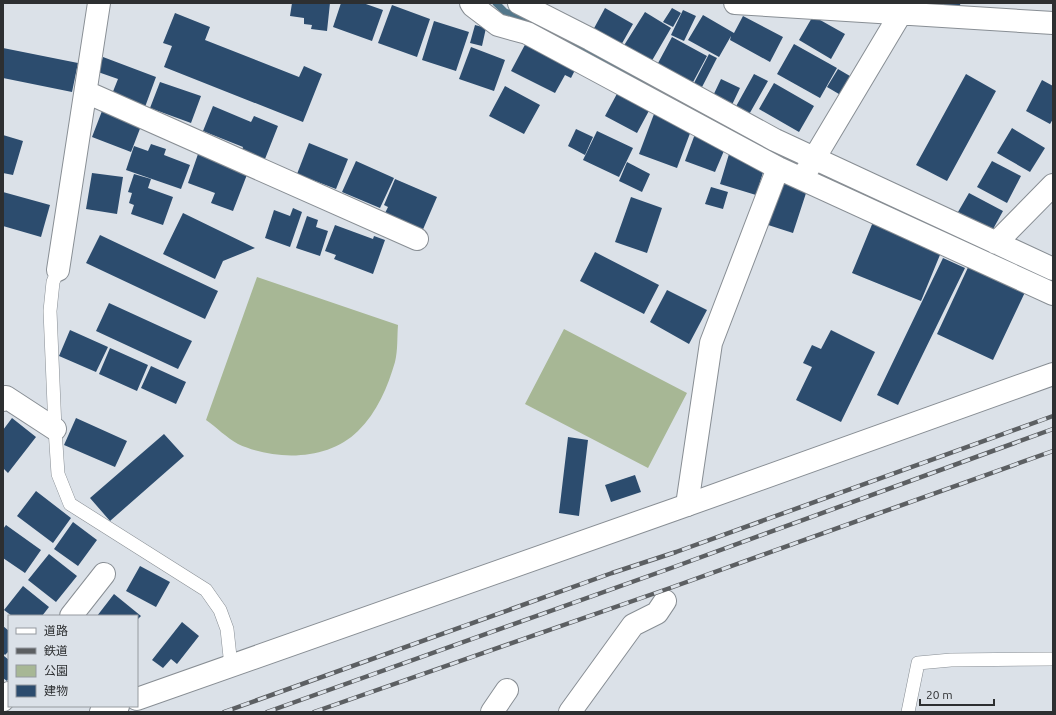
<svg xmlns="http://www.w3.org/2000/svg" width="1056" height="715" font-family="Ubuntu,'Noto Sans JP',sans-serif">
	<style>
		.park { fill: #a7b795 }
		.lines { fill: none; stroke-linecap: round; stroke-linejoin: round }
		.stream { stroke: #53778b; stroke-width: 7 }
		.building { fill: #2c4c6e }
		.service-casing { stroke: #888e94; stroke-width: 14 }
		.minor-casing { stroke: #888e94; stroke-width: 24 }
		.tertiary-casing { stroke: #888e94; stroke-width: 24 }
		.service { stroke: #fff; stroke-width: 13 }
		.minor { stroke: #fff; stroke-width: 22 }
		.tertiary { stroke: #fff; stroke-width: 22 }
		.rail-casing { stroke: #5c5f62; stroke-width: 4.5 }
		.rail { stroke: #dbe1e8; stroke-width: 3; stroke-dasharray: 9; stroke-linecap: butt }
	</style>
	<rect width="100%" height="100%" fill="#dbe1e8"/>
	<path class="park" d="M257,277L398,325C397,337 398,350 395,362C388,386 377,413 358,431C328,461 275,461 238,444C227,438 216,427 206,420Z
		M564,329L687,393L648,468L525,404Z"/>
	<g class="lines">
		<path class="stream" d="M496,3L505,12L529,19
			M541,26L618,69L756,142
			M768,148L792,161L984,249
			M1042,276L1053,281"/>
	</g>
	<path class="building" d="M292,3H330L327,31L311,29L312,25L304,24V18L290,16Z
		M341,3H363L383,10L372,41L333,27Z
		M941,3H961L956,12Z
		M392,5L430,19L417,57L378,43Z
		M605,8L633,24L620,47L592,32Z
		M672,8L681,13L673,27L663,22Z
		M683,10L696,16L684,41L671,35Z
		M645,12L671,28L650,64L623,47Z
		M175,13L210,27L205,40L299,77L304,66L322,74L303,122L164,67L172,46L163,43Z
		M703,15L734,33L743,16L783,37L770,62L730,40L731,36L719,57L688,40Z
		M813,16L845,34L831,59L799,40Z
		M434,21L469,32L456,71L422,60Z
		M475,25L486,28L482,46L470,43Z
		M672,37L707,56L692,84L657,65Z
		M528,39L578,64L571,78L565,75L555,93L511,71Z
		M794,44L837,68L820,98L777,74Z
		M471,47L505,60L494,91L459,79Z
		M3,48L78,63L72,92L3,78Z
		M709,54L717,58L701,89L693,85Z
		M103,57L156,77L145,107L112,94L118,79L98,72Z
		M838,69L855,79L844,97L827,87Z
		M754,74L768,81L747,118L734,110Z
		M966,74L996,91L947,181L916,165Z
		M721,79L740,88L730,109L711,100Z
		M1042,80L1053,86V119L1050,124L1026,111Z
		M160,82L201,96L191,123L150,108Z
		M774,83L814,106L799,132L759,109Z
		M505,86L540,105L524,134L489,116Z
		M619,90L651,107L637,133L605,116Z
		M213,106L251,122L254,116L278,126L265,159L242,150L243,147L203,131Z
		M102,111L141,126L131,152L92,137Z
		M654,114L692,128L677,168L639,154Z
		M1012,128L1045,148L1030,172L997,153Z
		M576,129L593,137L585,155L568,146Z
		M597,131L633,148L619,177L583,160Z
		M695,134L726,146L715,172L685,161Z
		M3,135L23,141L13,175L3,173Z
		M309,143L348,159L336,189L297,174Z
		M151,144L166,149L164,155L190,165L181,189L126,170L134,146L148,151Z
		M198,154L248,172L233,211L211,203L215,193L188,183Z
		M729,154L765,166L756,195L720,184Z
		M356,161L394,178L380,208L342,192Z
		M992,161L1021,176L1007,203L977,187Z
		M627,162L650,174L642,192L619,181Z
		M92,173L123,177L117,214L86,209Z
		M134,174L151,179L148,188L173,197L163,225L131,214L134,205L129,203L132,193L128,192Z
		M779,178L808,187L793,233L765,224Z
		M395,179L437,197L421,234L383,217L388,207L384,205Z
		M711,187L728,192L723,209L705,204Z
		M3,192L50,205L41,237L3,226Z
		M969,193L1003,211L992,231L958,212Z
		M631,197L662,208L647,253L615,242Z
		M293,208L302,212L290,247L265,238L274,210L290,216Z
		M183,213L255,248L223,261L215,279L163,254Z
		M307,216L318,220L316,227L328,231L320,256L296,248Z
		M873,222L942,250L921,301L852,273Z
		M335,225L373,239L374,236L385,240L373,274L334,259L336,255L325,251Z
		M100,235L218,291L205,319L86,263Z
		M595,252L659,285L644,314L580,281Z
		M943,258L965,268L898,405L877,395Z
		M971,261L1027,288L993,360L937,334Z
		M667,290L707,310L689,344L650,322Z
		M109,303L192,341L178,369L96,331Z
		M70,330L108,347L96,372L59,356Z
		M831,330L875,352L841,422L796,400L812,367L803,363L812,345L821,349Z
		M110,348L148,365L137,391L99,374Z
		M151,366L186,382L176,404L141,388Z
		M12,418L36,437L8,473L3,468V430Z
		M76,418L127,441L115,467L64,445Z
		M164,434L184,456L110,521L90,498Z
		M568,437L588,440L579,516L559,513Z
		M635,475L641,492L611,502L605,485Z
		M36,491L71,518L53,543L17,516Z
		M73,522L97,540L78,566L54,549Z
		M6,525L41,550L25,573L3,558V529Z
		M49,554L77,576L56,602L28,580Z
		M140,566L170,582L156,607L126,591Z
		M23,586L49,607L42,616H12L4,610Z
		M114,594L141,616L137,620V616H97Z
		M182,622L199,636L177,664L171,659L163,668L152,660Z
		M3,626L9,631V651L5,655L3,653Z
		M4,656L9,660V678L7,681L3,678Z"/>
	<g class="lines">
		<g class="service-casing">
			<path id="service" d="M58,270L53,282L50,311L55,429L58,474L70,504L206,590L220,610L227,629L231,666
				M908,712L918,663L951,660L1053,659"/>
		</g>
		<g class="minor-casing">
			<path id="minor" d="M471,3L473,6L498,25L527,33L778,168L1053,294
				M519,3L590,39L775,140L1053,269
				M735,3L1053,23
				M86,92L417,239
				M806,172L901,13
				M996,243L1053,185
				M58,270L99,3
				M3,400L6,397L55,429
				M687,505L711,343L778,168
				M71,616L104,574
				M3,700L9,693
				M492,712L507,690
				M570,712L633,625L657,613L665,601"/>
		</g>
		<g class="tertiary-casing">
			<path id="tertiary" d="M137,699L676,509L1053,374
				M101,712L118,706"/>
		</g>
		<use href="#service" class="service"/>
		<use href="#minor" class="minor"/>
		<use href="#tertiary" class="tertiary"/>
		<g class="rail-casing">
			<path id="rail" d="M224,712L612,573L676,552L1053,416
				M267,712L674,567L1053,429
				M314,712L670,588L1053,451"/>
		</g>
		<use href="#rail" class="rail"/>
	</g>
	<rect width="1056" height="715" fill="none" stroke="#2d2f31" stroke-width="8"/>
	<rect x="8" y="615" width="130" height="92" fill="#dbe1e8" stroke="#959a9f"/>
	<rect x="16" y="628" width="20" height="6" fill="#ffffff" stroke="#959a9f"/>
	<text x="44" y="635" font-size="12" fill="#2d2f31">道路</text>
	<rect x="16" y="648" width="20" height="6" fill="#5c5f62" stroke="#959a9f"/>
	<text x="44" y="655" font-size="12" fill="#2d2f31">鉄道</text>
	<rect x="16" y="665" width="20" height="12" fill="#a7b795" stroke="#959a9f"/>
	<text x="44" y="675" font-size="12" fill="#2d2f31">公園</text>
	<rect x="16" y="685" width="20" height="12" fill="#2c4c6e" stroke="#959a9f"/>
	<text x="44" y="695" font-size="12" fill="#2d2f31">建物</text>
	<path d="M920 699v6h74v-6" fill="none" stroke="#2d2f31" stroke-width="2"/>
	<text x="926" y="699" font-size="12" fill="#2d2f31" stroke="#dbe1e8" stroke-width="3" paint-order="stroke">20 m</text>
</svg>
